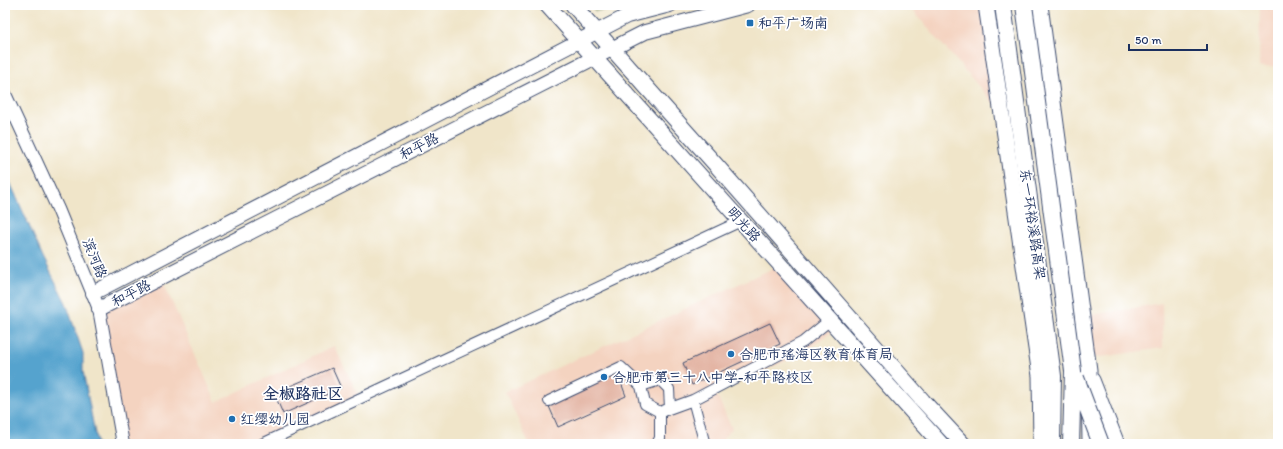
<svg xmlns="http://www.w3.org/2000/svg" width="1283" height="449" font-family="Itim,'LXGW WenKai TC',sans-serif">
	<style>
		.built { fill: #f4d3c0 }
		.green { fill: #a9bf64; stroke: #627761 }
		.water { fill: #55a3ce; stroke: #386996 }
		.building { fill: #e3b3a2 }
		.lines { fill: none; stroke-linecap: round; stroke-linejoin: round }
		.minor-casing { stroke: #3b4a6e; stroke-width: 12 }
		.tertiary-casing { stroke: #3b4a6e; stroke-width: 14 }
		.secondary-casing { stroke: #3b4a6e; stroke-width: 16 }
		.primary-casing { stroke: #3b4a6e; stroke-width: 17 }
		.trunk-casing { stroke: #3b4a6e; stroke-width: 18 }
		.minor { stroke: #fff; stroke-width: 10 }
		.tertiary { stroke: #fff; stroke-width: 12 }
		.secondary { stroke: #fff; stroke-width: 14 }
		.primary { stroke: #fff; stroke-width: 15 }
		.trunk { stroke: #fff; stroke-width: 16 }
		.trunk-bridge-casing { stroke: #3b4a6e; stroke-width: 18; stroke-linecap: butt }
		.trunk-bridge { stroke: #fff; stroke-width: 16 }
		.poi-dot { fill: #1f6fb2; stroke: #fff; stroke-width: 1.5 }
		.labels { text-anchor: middle; stroke-width: 3.5; stroke-linejoin: round; paint-order: stroke }
		.poi-label { font-size: 14px; fill: #1b2f5e; stroke: #fff; text-anchor: start }
		.street-label { font-size: 14px; fill: #1b2f5e; stroke: #fff }
		.quarter-label { font-size: 16px; font-weight: bold; fill: #1b2f5e; stroke: #fff }
	</style>
	<rect width="100%" height="100%" fill="#fff"/>
	<filter id="ink" filterUnits="userSpaceOnUse"><feTurbulence type="fractalNoise" baseFrequency=".025" numOctaves="2"/><feDisplacementMap in="SourceGraphic" scale="8" xChannelSelector="R" yChannelSelector="G"/><feConvolveMatrix kernelMatrix="1 2 1 2 8 2 1 2 1" color-interpolation-filters="sRGB"/></filter>
	<filter id="wash" filterUnits="userSpaceOnUse"><feTurbulence type="fractalNoise" baseFrequency=".012" numOctaves="4" result="noise"/><feDisplacementMap in="SourceGraphic" scale="16" xChannelSelector="R" yChannelSelector="G"/><feGaussianBlur stdDeviation="0.9" result="paint"/><feColorMatrix in="noise" values="0 0 0 0 0 0 0 0 0 0 0 0 0 0 0 0 0 1.4 0 .05"/><feComposite in="paint" operator="in"/></filter>
	<g filter="url(#wash)">
		<rect width="100%" height="100%" fill="#f0e5c9"/>
		<path class="built" d="M908,5H986L1001,112Z
			M1260,5H1278V66L1259,67Z
			M780,265L837,328L805,352L716,393L732,429L723,438L726,444H529L505,392Z
			M161,277L216,402L334,346L360,398L262,444H123L99,309Z
			M1162,303L1163,348L1087,359L1081,317Z"/>
		<path class="green" d="M590,5H635L618,9L595,11Z"/>
		<path class="water" d="M5,171L43,257L66,303L83,353V371L97,444H5Z"/>
		<g id="blocks">
			<path class="building" d="M770,323L780,344L692,385L683,363Z
				M332,368L341,388L283,414L274,393Z
				M617,372L626,396L558,427L548,404Z"/>
		</g>
	</g>
	<g filter="url(#ink)">
		<use href="#blocks" fill-opacity="0" stroke="#3b4a6e" stroke-width="1"/>
		<g class="lines">
			<g class="minor-casing">
				<path id="minor" d="M641,386L645,404L660,412
					M693,400L704,441
					M549,401L621,367L641,386L660,380L669,389L670,408
					M262,444L741,221
					M657,444L660,438V412L693,400L803,342L830,320"/>
			</g>
			<g class="tertiary-casing">
				<path id="tertiary" d="M5,94L58,209L99,309L123,444"/>
			</g>
			<g class="secondary-casing">
				<path id="secondary" d="M93,293L627,16L670,5
					M99,309L645,32L748,5"/>
			</g>
			<g class="primary-casing">
				<path id="primary" d="M547,5L941,444
					M573,5L716,165L923,401L963,444
					M986,5L1040,376L1041,444
					M1040,5L1089,370L1090,444
					M1092,380L1117,444"/>
			</g>
			<g class="trunk-casing">
				<path id="trunk" d="M1003,5L1053,376L1052,444"/>
			</g>
			<use href="#minor" class="minor"/>
			<use href="#tertiary" class="tertiary"/>
			<use href="#secondary" class="secondary"/>
			<use href="#primary" class="primary"/>
			<use href="#trunk" class="trunk"/>
			<g class="trunk-bridge-casing">
				<path id="trunk-bridge" d="M1024,5L1073,371L1071,444
					M1076,378L1101,444"/>
			</g>
			<use href="#trunk-bridge" class="trunk-bridge"/>
		</g>
	</g>
	<g class="poi-dot">
		<rect x="746" y="19" width="8" height="8" rx="2"/>
		<circle cx="731" cy="354" r="4"/>
		<circle cx="604" cy="377" r="4"/>
		<circle cx="232" cy="419" r="4"/>
	</g>
	<g class="labels">
		<g class="poi-label">
			<text x="758" y="28">和平广场南</text>
			<text x="739" y="359">合肥市瑶海区教育体育局</text>
			<text x="612" y="382">合肥市第三十八中学-和平路校区</text>
			<text x="240" y="424">红缨幼儿园</text>
		</g>
		<g class="street-label">
			<text transform="translate(419 146) rotate(-27)" y="5">和平路</text>
			<text transform="translate(744 224) rotate(48)" y="5">明光路</text>
			<text transform="translate(1033 224) rotate(82)" y="5">东一环裕溪路高架</text>
			<text transform="translate(95 258) rotate(68)" y="5">滨河路</text>
			<text transform="translate(131 293) rotate(-27)" y="5">和平路</text>
		</g>
		<g class="quarter-label">
			<text x="303" y="399">全椒路社区</text>
		</g>
	</g>
	<rect width="1283" height="449" fill="none" stroke="#fff" stroke-width="20"/>
	<path d="M1129 44v6h78v-6" fill="none" stroke="#1b2f5e" stroke-width="2"/>
	<text x="1135" y="44" font-size="12" fill="#1b2f5e" stroke="#ffffff" stroke-width="3" paint-order="stroke">50 m</text>
</svg>
